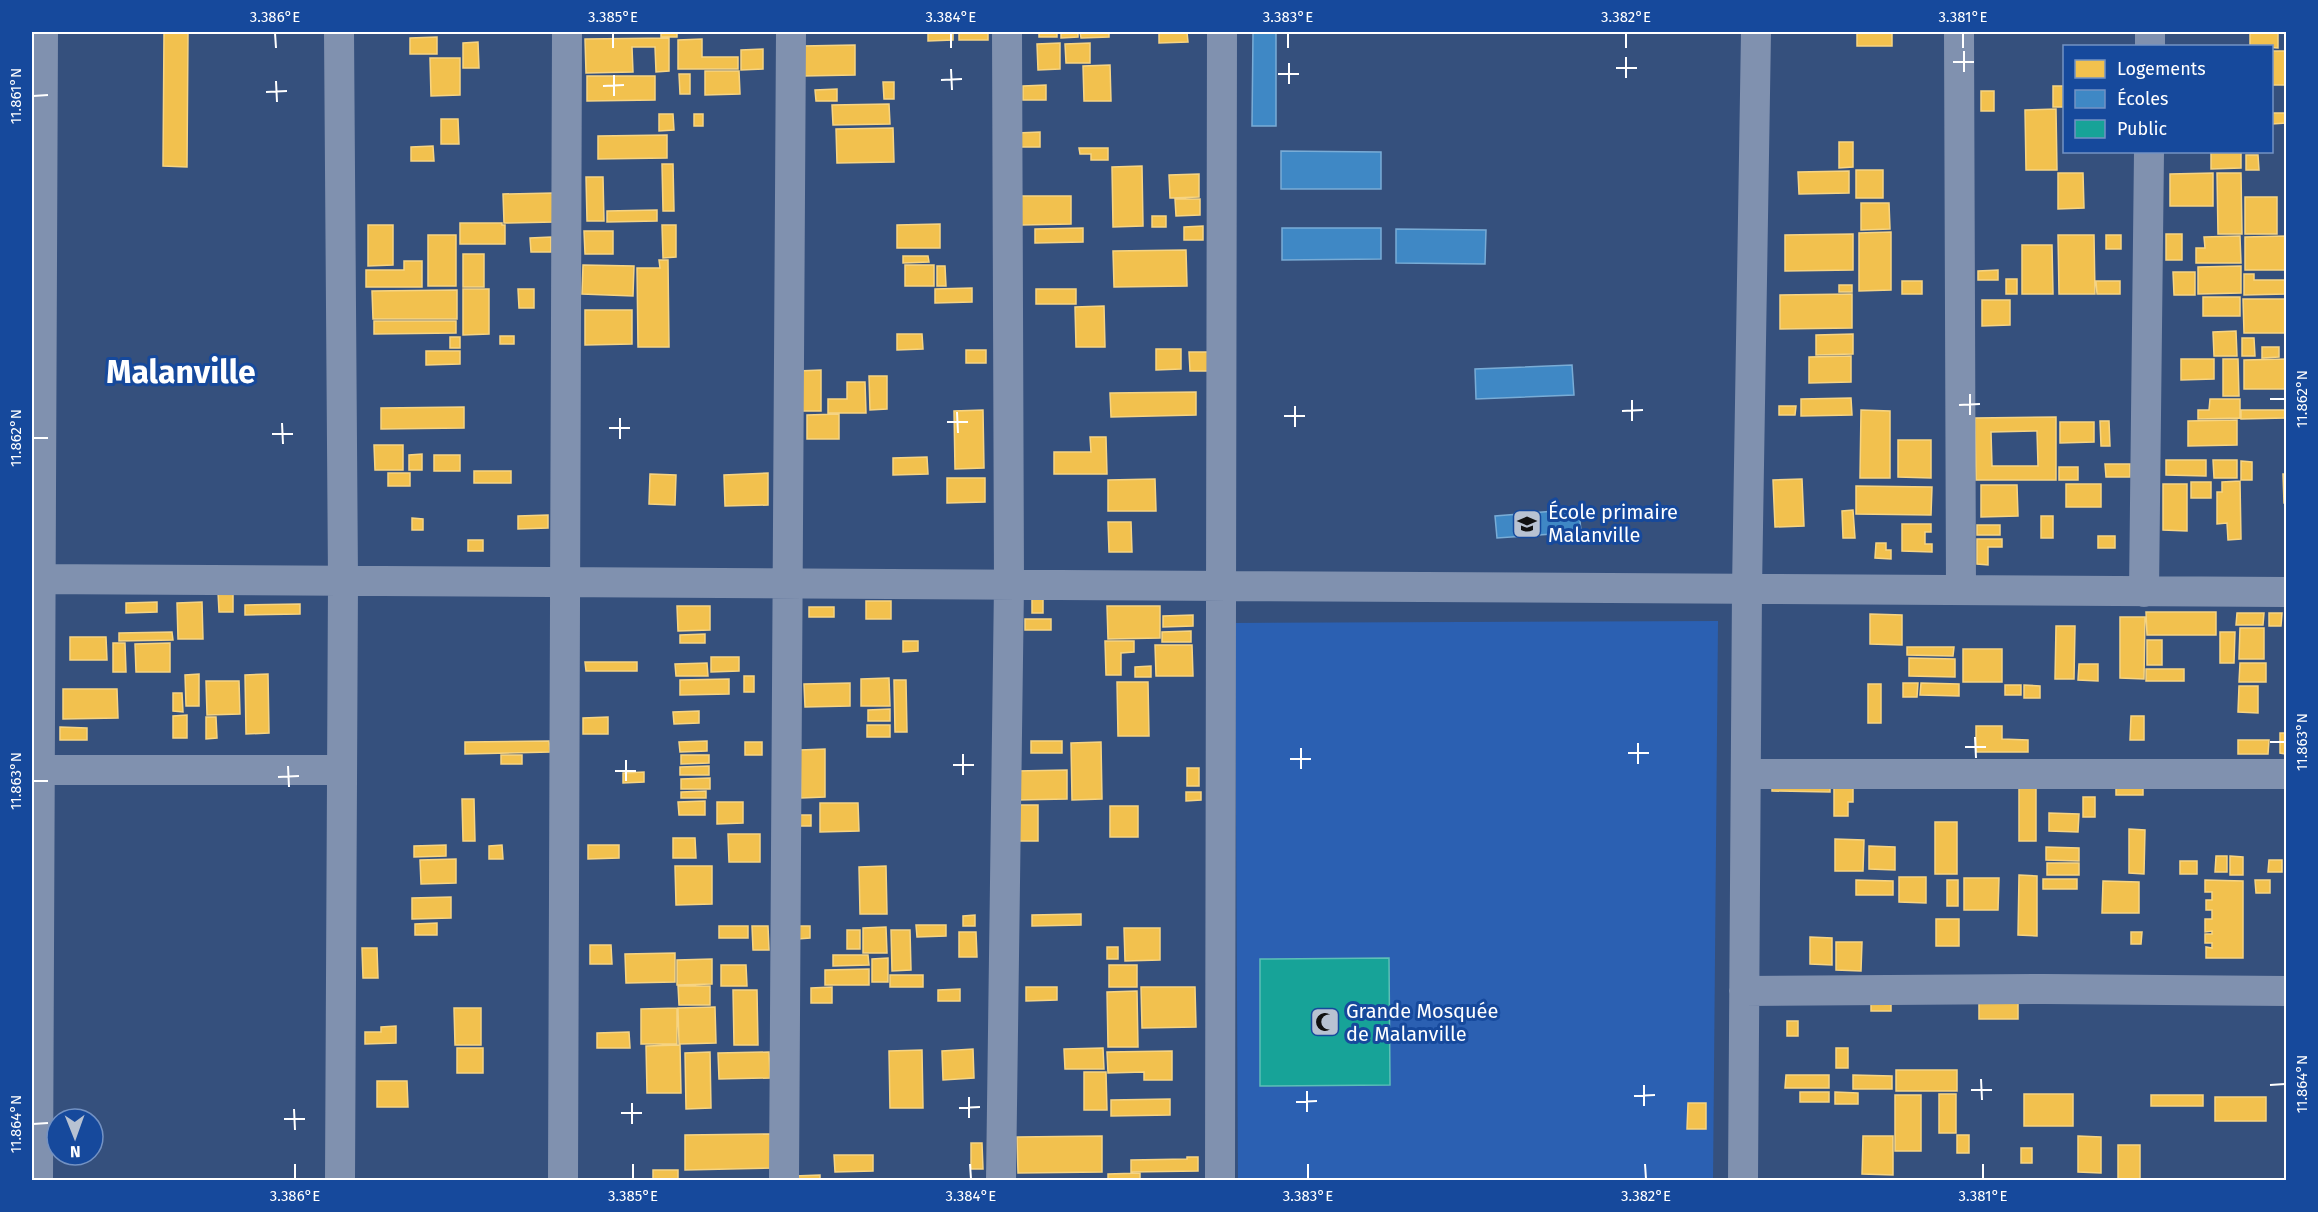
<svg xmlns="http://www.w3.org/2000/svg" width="2318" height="1212" font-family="'Fira Sans',sans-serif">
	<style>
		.green { fill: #2b60b2 }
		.homes { fill: #f2c14e; stroke: #f6d483; stroke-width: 1.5; fill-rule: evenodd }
		.schools { fill: #3f88c5; stroke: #79acd6; stroke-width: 1.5 }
		.public { fill: #17a398; stroke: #5dbfb7; stroke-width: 1.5 }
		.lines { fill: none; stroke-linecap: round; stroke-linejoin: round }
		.minor { stroke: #8091af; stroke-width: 30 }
		.ticks { fill: none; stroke: #fff; stroke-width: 2 }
		.labels { text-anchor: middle; stroke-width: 6; stroke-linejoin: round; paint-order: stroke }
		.poi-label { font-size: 20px; fill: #fff; stroke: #16499c; text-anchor: start }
		.town-label { font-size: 32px; font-weight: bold; fill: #fff; stroke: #16499c }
		.neatline { fill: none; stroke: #fff; stroke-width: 2 }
		.ticks-label { font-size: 15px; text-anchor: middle; fill: #fff }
	</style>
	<rect width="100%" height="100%" fill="#35507d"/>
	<path class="green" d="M1718,621L1713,1180H1238L1235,623Z"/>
	<path class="homes" d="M164,32H188L187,167L163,166Z
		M661,32H677V37H661Z
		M928,32H953V40L928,41Z
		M959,32H988V40H959Z
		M1039,32H1057V37H1039Z
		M1061,32H1078V37L1061,38Z
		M1080,32H1109V37L1081,38Z
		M1159,32H1187L1188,42L1159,43Z
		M1857,32H1892V46H1857Z
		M2250,32H2278V48L2250,46Z
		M437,37V54H410V38Z
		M669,38V71L656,72L655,47H632L633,72L586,73L585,39Z
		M702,39V57H738V69H678V40Z
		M478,42L479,68H463V43Z
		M1060,43V69L1038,70L1037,44Z
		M1090,43V63H1066L1065,44Z
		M855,45V75L803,76L802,46Z
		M763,49V69L741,70V50Z
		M2272,51H2286V85H2272Z
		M430,58H460V95L431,96Z
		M1110,65L1111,101H1084L1083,66Z
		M705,71H739L740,94L705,95Z
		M679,74H690V94H680Z
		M587,76H655V100L587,101Z
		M883,82H894V99H884Z
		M1046,85V100H1023V86Z
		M2053,86H2064V107H2053Z
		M837,89V101H816L815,90Z
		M1981,91H1994V111H1981Z
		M889,104L890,124L833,125L832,105Z
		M2056,109L2057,170H2026L2025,110Z
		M2272,113H2286V123L2272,124Z
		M659,114H673L674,130L659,131Z
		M694,114H703V126H694Z
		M441,119H458L459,144H441Z
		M893,128L894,162L837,163L836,129Z
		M1040,132V147H1016V133Z
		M667,135V158L598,159V136Z
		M1839,142H1853V167L1839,168Z
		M433,146L434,161H411V147Z
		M1079,148H1108V160H1091V154H1080Z
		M2211,152H2241V168L2211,169Z
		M2246,155H2258L2259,170H2246Z
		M662,164H673L674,211H663Z
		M1142,166L1143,226L1113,227L1112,167Z
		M1856,170H1883V198H1856Z
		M1849,171V193L1799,194L1798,172Z
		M2058,173H2083L2084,208L2058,209Z
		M2213,173V206H2170V174Z
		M2217,173H2241L2242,234H2218Z
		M1199,174V197L1170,198L1169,175Z
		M586,177H603L604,221H587Z
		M553,193L554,222L504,223L503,194Z
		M1021,196H1071V224L1021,225Z
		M2245,197H2277V234H2245Z
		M1175,199H1200V215L1176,216Z
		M1861,203H1889L1890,229L1861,230Z
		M657,210V221L607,222V211Z
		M1152,216H1166V227H1152Z
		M460,223H502V225H505V244H460Z
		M940,224V248H897V225Z
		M368,225H393V265L368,266Z
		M662,225H676V257L663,258Z
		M1203,226V240H1184V227Z
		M1083,228V242L1035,243V229Z
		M584,231H613V254H585Z
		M1891,232V290L1859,291V233Z
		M1853,234V270L1785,271V235Z
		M2166,234H2182V260H2166Z
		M428,235H456V286H428Z
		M2058,235H2094L2095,294H2059Z
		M2106,235H2121V249H2106Z
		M2240,236L2241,263H2196V248H2205L2204,237Z
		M2286,236V270H2245V237Z
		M551,237V252H531L530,238Z
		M2022,245H2052L2053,294H2022Z
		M1186,250L1187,286L1114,287L1113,251Z
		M463,254H484V287H463Z
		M903,256H928L929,262L903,263Z
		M659,260H668L669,347H638L637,268H660Z
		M404,261H422V287H366V270H404Z
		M583,265L634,266L633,296L582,294Z
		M905,265H934V286H905Z
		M937,266H945L946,286H937Z
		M2241,266V293L2198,294V267Z
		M1998,270V280H1978V271Z
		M2173,272H2195V295H2174Z
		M2244,274H2254V280H2286V294L2244,295Z
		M2006,279H2017V294H2006Z
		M1902,281H1922V294H1902Z
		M2096,281H2120V294H2097Z
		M1839,285H1852V292H1839Z
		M972,288V302L935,303V289Z
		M463,289H489V334L463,335Z
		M518,289H534V308H519Z
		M1036,289H1076V304H1036Z
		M457,290V319H373L372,291Z
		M1852,294V328L1780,329V295Z
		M2203,297H2240V316H2203Z
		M2243,299H2286V333H2244Z
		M1982,300H2010V325L1982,326Z
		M1104,306L1105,347H1076L1075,307Z
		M585,310H632V344L585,345Z
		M374,321H456V333L374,334Z
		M2236,331L2237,356H2214L2213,332Z
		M897,334H922L923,349L897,350Z
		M1853,334V354L1816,355V335Z
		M500,336H514V344H500Z
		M450,337H460V348H450Z
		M2242,338H2254L2255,356H2242Z
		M2262,347H2279V357L2262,358Z
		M1156,349H1181V369L1156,370Z
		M966,350H986V363H966Z
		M426,351H460V364L426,365Z
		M1189,352H1209V371H1190Z
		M1851,356V382L1809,383V357Z
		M2181,359H2214V379L2181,380Z
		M2223,359H2238L2239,396H2223Z
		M2286,359V389H2244V360Z
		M821,370V411H797V371Z
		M869,376H887V409L870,410Z
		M847,382H865L866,413H828V399H847Z
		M1196,392V415L1111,417L1110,393Z
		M1851,398L1852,415L1801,416V399Z
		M2210,399H2240V418L2198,419V410H2209Z
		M1779,406H1796L1795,415H1779Z
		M464,407V428L381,429V408Z
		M983,410L984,468L955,469L954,411Z
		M1861,410L1890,411V478H1860Z
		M2241,410H2286V418L2241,419Z
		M839,414V439H807V415Z
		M2056,417V480H1976L1975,418ZM2037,431L2038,466H1992L1991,432Z
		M2237,420V445L2188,446V421Z
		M2100,421H2109L2110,446H2101Z
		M2060,422H2094V442L2060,443Z
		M1090,437H1106L1107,474H1054V452H1091Z
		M1898,440H1931V478L1898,477Z
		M374,445H403V470H375Z
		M422,454V470H409V455Z
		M434,455H460V471H434Z
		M927,457L928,474L893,475V458Z
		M2166,460H2206V476L2166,475Z
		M2213,460H2237V478H2214Z
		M2241,461L2252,462V480H2241Z
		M2105,464H2130V477H2106Z
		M2059,467H2078V480H2059Z
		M474,471H511V483H474Z
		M388,473H410V486H388Z
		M768,473V505L725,506L724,475Z
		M650,474L676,475L675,505L649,504Z
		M2283,474H2286V503H2284Z
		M947,478H985V502L947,503Z
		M1155,479L1156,511H1108V480Z
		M1802,479L1804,526L1775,527L1773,480Z
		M2240,481L2241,539L2228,540L2227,523L2217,524V492H2222V482Z
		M2191,482H2211V498H2191Z
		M2066,484H2101V507H2066Z
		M2163,484H2187V531L2163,530Z
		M1981,485H2017L2018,516L1981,517Z
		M1856,486L1932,487L1931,515L1856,514Z
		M1853,510L1855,538H1843L1842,511Z
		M548,515V528L518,529V516Z
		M2041,516H2053V538H2041Z
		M412,518L423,519V530H412Z
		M1108,522H1131L1132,552H1109Z
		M1902,524H1931V532H1925V544H1932V552L1902,551Z
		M1977,525H2000V535H1977Z
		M2098,536H2115V548H2098Z
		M1977,539H2002V547H1988V565L1977,564Z
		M468,540H483V551H468Z
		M1876,543H1886V550H1891V559L1875,558Z
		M218,592H233V612H219Z
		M1032,598H1043V613H1032Z
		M866,601H891V619H866Z
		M157,602V612L126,613V603Z
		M202,602L203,639H178L177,603Z
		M300,604V614L245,615V605Z
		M677,606H710V630L678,631Z
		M1107,606H1160V638L1108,639Z
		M809,607H834V617H809Z
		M2146,612H2216V635H2147Z
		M2237,613H2264L2263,625H2236Z
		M2269,613H2282L2281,626H2269Z
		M1870,614L1902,615V645L1870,644Z
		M1193,615V626L1163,627V616Z
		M2120,617H2145L2144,679L2120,678Z
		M1025,619H1051V630H1025Z
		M2056,626H2075L2074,679H2055Z
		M2240,628H2264V659H2239Z
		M1191,631V642H1162V632Z
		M172,632L173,640L119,641V633Z
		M2220,632H2235L2234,663H2220Z
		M705,634V643H680V635Z
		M70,637H106L107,660H70Z
		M2147,640H2162V665H2147Z
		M903,641H918V651L903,652Z
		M1105,641H1134V652L1121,653V675H1106Z
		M113,643H125L126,672H113Z
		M170,643V672H136L135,644Z
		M1155,645H1192L1193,676H1156Z
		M1907,647H1954L1953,656L1907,655Z
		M1963,649H2002V682H1963Z
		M711,657H739V671L711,672Z
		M1909,658L1955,659V677L1909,676Z
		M585,662H637V671H586Z
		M707,663L708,676H676L675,664Z
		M2240,663H2266V682H2239Z
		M2079,664H2098V681L2078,680Z
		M1151,666V677H1135V667Z
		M2146,669H2184V681H2146Z
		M199,674V706H186L185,675Z
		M268,674L269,733L246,734L245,675Z
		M744,676H754V692H744Z
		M889,678L890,706H861V679Z
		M729,679V694L680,695V680Z
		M894,680H906L907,732H895Z
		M206,681H239L240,714L207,715Z
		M1117,682H1148L1149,736H1118Z
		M850,683V706L805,707L804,684Z
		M1903,683H1918L1917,697H1903Z
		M1921,683L1959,684V696L1920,695Z
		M1868,684H1881V723H1868Z
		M2005,685H2021V695H2005Z
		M2024,685L2040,686V698H2024Z
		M2239,686H2258V713L2238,712Z
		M63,689H117L118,718L63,719Z
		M173,693H182L183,712L173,711Z
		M890,709V721H868V710Z
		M699,711V723L674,724L673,712Z
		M187,715V738H173V716Z
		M2131,716H2144V740H2130Z
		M206,717H216L217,738L206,739Z
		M608,717V734H583V718Z
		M867,725H890V737H867Z
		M1976,726H2002V739L2028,740V752H1976Z
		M60,727L87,728V740H60Z
		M2280,733H2286V754L2280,753Z
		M2238,740H2269L2268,754H2238Z
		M549,741L550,752L465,754V742Z
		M707,741V751L680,752L679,742Z
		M1031,741H1062V753H1031Z
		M745,742H762V755H745Z
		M1101,742L1102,799L1072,800L1071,743Z
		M825,749V797L801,798L800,750Z
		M501,755H522V764H501Z
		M681,755H709V763L681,764Z
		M709,766V775H680V767Z
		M1187,768H1199V786H1187Z
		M1067,770V799L1015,800L1014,771Z
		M644,772V782L623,783V773Z
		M710,778V789H681V779Z
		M1772,779L1830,780V792L1772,791Z
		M1834,780H1853V802H1848V816H1834Z
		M2019,783H2036V841H2019Z
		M2116,784L2143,785V795H2116Z
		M706,791V798H681V792Z
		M1186,792H1201V800L1186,801Z
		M2083,797H2095V817H2083Z
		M462,799H474L475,841H463Z
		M705,801V815H679L678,802Z
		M717,802H743V823L717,824Z
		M820,803H858L859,831L820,832Z
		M1014,805H1038V841H1015Z
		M1110,806H1138V837H1110Z
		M2049,813L2079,814L2078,832L2049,831Z
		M797,815H811V826H798Z
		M1935,822H1957V874H1935Z
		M2129,829L2145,830L2144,874L2129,873Z
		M728,834H760V862H729Z
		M673,838H695L696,858H673Z
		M1835,839L1864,840L1863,871H1835Z
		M446,845V856L414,857V846Z
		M502,845L503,859H489V846Z
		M588,845H619V858L588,859Z
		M1869,846L1895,847V870L1869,869Z
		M2046,847L2079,848V861L2046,860Z
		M2216,856H2227V872H2215Z
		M2230,856L2243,857V875H2230Z
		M456,859V883L421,884L420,860Z
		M2269,860H2282V872H2268Z
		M2180,861H2197V874H2180Z
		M2047,863H2079V875H2047Z
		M675,866H712V904L676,905Z
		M886,866L887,914H860L859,867Z
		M2019,875L2037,876V936L2018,935Z
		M1899,877H1926V903L1899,902Z
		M1964,878H1999L1998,910H1964Z
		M2043,879H2077V889H2043Z
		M1856,880L1893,881V895H1856Z
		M1947,880H1958V906H1947Z
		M2205,880L2243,881V958H2206V947L2212,948V943H2205V934H2212V931L2205,932V919H2212V910H2206V900H2212V892H2205Z
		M2255,880H2270V893H2256Z
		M2103,881L2139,882V913H2102Z
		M451,897V918L412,919V898Z
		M1081,914V925L1032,926V915Z
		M975,915V926H963V916Z
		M1936,919H1959V946H1936Z
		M437,923V935H415V924Z
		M916,925H946V936L917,937Z
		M719,926H748V938H719Z
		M752,926H768L769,950H753Z
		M798,926H810V938L798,939Z
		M886,927L887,953H863V928Z
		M1124,928H1160V960L1125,961Z
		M847,930H860V949H847Z
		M891,930H910L911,970L892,971Z
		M959,932H976L977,957H959Z
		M2131,932H2142L2141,944H2131Z
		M1810,937L1832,938V965L1810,964Z
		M1836,942H1862L1861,971L1836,970Z
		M590,945H611L612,964H590Z
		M1107,947H1118V959H1107Z
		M362,948H377L378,978H363Z
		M675,953V982L626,983L625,954Z
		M833,955H868L869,965L833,966Z
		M888,958V982H872V959Z
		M712,959V984L677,985V960Z
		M721,965H746L747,986H721Z
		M1109,965H1137V987H1109Z
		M869,969V985H825V970Z
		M890,975H923V987H890Z
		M678,986H710V1005H679Z
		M832,987V1003H811V988Z
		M1026,987H1057V1000L1026,1001Z
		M1141,987H1195L1196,1027L1142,1028Z
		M960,989V1001H938V990Z
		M733,990H757L758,1045H734Z
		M1137,991L1138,1047H1108L1107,992Z
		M1871,1002H1891V1011H1871Z
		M1979,1003H2018V1019H1979Z
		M715,1007L716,1043L679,1044L678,1008Z
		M454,1008H481V1045H455Z
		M677,1008V1044H641V1009Z
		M1787,1021H1798V1036H1787Z
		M396,1026V1043L365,1044V1032H381V1027Z
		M629,1032L630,1048H597V1033Z
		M680,1045L681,1093H647L646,1046Z
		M457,1048H483V1073H457Z
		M1103,1048L1104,1069H1065L1064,1049Z
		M1836,1048H1848V1068H1836Z
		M973,1049L974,1078L943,1080L942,1051Z
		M922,1050L923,1108H890L889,1051Z
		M1172,1051V1080H1144V1072L1108,1073L1107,1052Z
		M710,1052L711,1108L686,1109L685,1053Z
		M769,1052L770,1078L719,1079L718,1053Z
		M1896,1070H1957V1091H1896Z
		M1084,1072H1106L1107,1110H1084Z
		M1786,1075H1829V1088H1785Z
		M1853,1075L1892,1076V1089H1853Z
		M377,1081H407L408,1107H377Z
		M1800,1092H1829V1102H1800Z
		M1835,1092L1858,1093V1104H1835Z
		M1939,1094H1956V1133H1939Z
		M2024,1094H2073V1126H2024Z
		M1895,1095H1921V1151H1895Z
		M2151,1095H2203V1106H2151Z
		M2215,1097H2266V1121H2215Z
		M1170,1099V1115L1111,1116V1100Z
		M1688,1103H1706V1129H1687Z
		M773,1134V1168L685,1170V1135Z
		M1957,1135H1969V1153H1957Z
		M1102,1136V1172L1018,1173L1017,1137Z
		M1863,1136H1893V1175L1862,1174Z
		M2078,1136L2101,1137V1173L2078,1172Z
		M971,1143H982L983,1169H971Z
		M2118,1145H2140V1180H2118Z
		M2021,1148H2032V1163H2021Z
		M834,1155H873V1171L835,1172Z
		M1187,1157H1198V1171L1131,1172V1160L1187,1159Z
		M653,1170H678V1180H653Z
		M1140,1173V1180H1108V1174Z
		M820,1175V1180H794V1176Z"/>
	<path class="schools" d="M1253,33H1276V126H1252Z
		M1281,151L1381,152V189H1281Z
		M1282,228H1381V259L1282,260Z
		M1396,229L1486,230L1485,264L1396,263Z
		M1572,365L1574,395L1476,399L1475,369Z
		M1579,509L1581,532L1497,538L1495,516Z"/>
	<path class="public" d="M1389,958L1390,1085L1260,1086V959Z"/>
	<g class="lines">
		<path class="minor" d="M339,32L343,581L340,1180
			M1959,32L1961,590
			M2150,46V32
			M32,579L2286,592
			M2144,592L2149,152
			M40,770H342
			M1747,774H2286
			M1744,991L2045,989L2286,991
			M38,1180L43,32
			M563,1180L567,32
			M784,1180L791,32
			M1001,1180L1009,585L1007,32
			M1220,1180L1222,32
			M1743,1180L1747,589L1756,32"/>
	</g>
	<path class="ticks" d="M275,33L276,48M613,33V48M951,33V48M1288,33V48M1626,33V48M1963,33V48M1964,51V72M1626,57V78M1953,62H1974M1289,63V84M1616,68H1637M951,69L952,90M1278,74H1299M614,75V96M941,80L962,79M276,81L277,102M603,86L624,85M266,92L287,91M33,96L48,95M1970,394V415M2270,399H2285M1632,400V421M1959,405L1980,404M1295,406V427M1622,411L1643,410M957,412L958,433M1284,416H1305M620,418V439M947,422H968M282,423L283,444M609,428H630M272,434H293M33,438H48M1975,737L1976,758M2270,742H2285M1638,743V764M1965,747H1986M1301,748V769M1628,753H1649M963,754V775M1290,759H1311M626,760V781M953,765H974M288,766L289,787M615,771H636M278,777L299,776M33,781H48M1981,1079L1982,1100M1644,1085V1106M2270,1085L2285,1084M1971,1090H1992M1307,1091V1112M1634,1096L1655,1095M969,1097V1118M1296,1102L1317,1101M632,1103V1124M959,1108L980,1107M294,1109L295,1130M621,1113H642M284,1119H305M33,1124L48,1123M295,1164V1179M633,1164V1179M970,1164L971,1179M1308,1164V1179M1645,1164L1646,1179M1983,1164V1179"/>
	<defs>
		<g id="school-square" transform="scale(1.5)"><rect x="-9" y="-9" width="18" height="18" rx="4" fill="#b8c2d2" stroke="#16499c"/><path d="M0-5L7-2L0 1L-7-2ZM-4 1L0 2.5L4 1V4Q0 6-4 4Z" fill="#111"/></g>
		<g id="mosque-square" transform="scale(1.5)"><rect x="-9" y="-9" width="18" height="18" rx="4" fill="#b8c2d2" stroke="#16499c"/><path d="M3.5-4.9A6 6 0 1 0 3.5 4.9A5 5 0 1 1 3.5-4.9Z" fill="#111"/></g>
	</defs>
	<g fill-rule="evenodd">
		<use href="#school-square" x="1527" y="524"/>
		<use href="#mosque-square" x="1325" y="1022"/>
	</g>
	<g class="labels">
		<g class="poi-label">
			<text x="1548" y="519">École primaire<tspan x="1548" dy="23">Malanville</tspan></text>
			<text x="1346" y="1018">Grande Mosquée<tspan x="1346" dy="23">de Malanville</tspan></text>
		</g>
		<g class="town-label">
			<text x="181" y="383">Malanville</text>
		</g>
	</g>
	<rect width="2318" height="1212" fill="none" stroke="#16499c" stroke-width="66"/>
	<rect x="2063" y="45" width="210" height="108" fill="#16499c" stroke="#7392c4" stroke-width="1.5"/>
	<rect x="2075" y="60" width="30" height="18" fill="#f2c14e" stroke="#7392c4" stroke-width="1.5"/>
	<text x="2117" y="75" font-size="18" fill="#ffffff">Logements</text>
	<rect x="2075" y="90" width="30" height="18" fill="#3f88c5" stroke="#7392c4" stroke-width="1.5"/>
	<text x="2117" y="105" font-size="18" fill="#ffffff">Écoles</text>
	<rect x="2075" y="120" width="30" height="18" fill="#17a398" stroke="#7392c4" stroke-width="1.5"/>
	<text x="2117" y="135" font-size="18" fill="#ffffff">Public</text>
	<g transform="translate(75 1137) rotate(179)"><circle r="28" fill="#16499c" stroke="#7392c4" stroke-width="1.5"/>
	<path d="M0-4.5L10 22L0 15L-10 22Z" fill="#b8c2d2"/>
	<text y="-9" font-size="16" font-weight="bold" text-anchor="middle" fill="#ffffff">N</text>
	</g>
	<rect x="33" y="33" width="2252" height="1146" class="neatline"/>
	<g class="ticks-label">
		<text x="275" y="22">3.386°E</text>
		<text x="613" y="22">3.385°E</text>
		<text x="951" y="22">3.384°E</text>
		<text x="1288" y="22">3.383°E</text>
		<text x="1626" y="22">3.382°E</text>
		<text x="1963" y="22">3.381°E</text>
		<text transform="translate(16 96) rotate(-90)" y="5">11.861°N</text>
		<text transform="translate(2302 399) rotate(-90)" y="5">11.862°N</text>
		<text transform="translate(16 438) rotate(-90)" y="5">11.862°N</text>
		<text transform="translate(2302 742) rotate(-90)" y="5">11.863°N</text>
		<text transform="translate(16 781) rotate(-90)" y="5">11.863°N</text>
		<text transform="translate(2302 1084) rotate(-90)" y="5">11.864°N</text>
		<text transform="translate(16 1124) rotate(-90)" y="5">11.864°N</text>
		<text x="295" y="1201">3.386°E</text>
		<text x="633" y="1201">3.385°E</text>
		<text x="971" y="1201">3.384°E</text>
		<text x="1308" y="1201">3.383°E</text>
		<text x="1646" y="1201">3.382°E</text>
		<text x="1983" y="1201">3.381°E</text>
	</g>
</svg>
